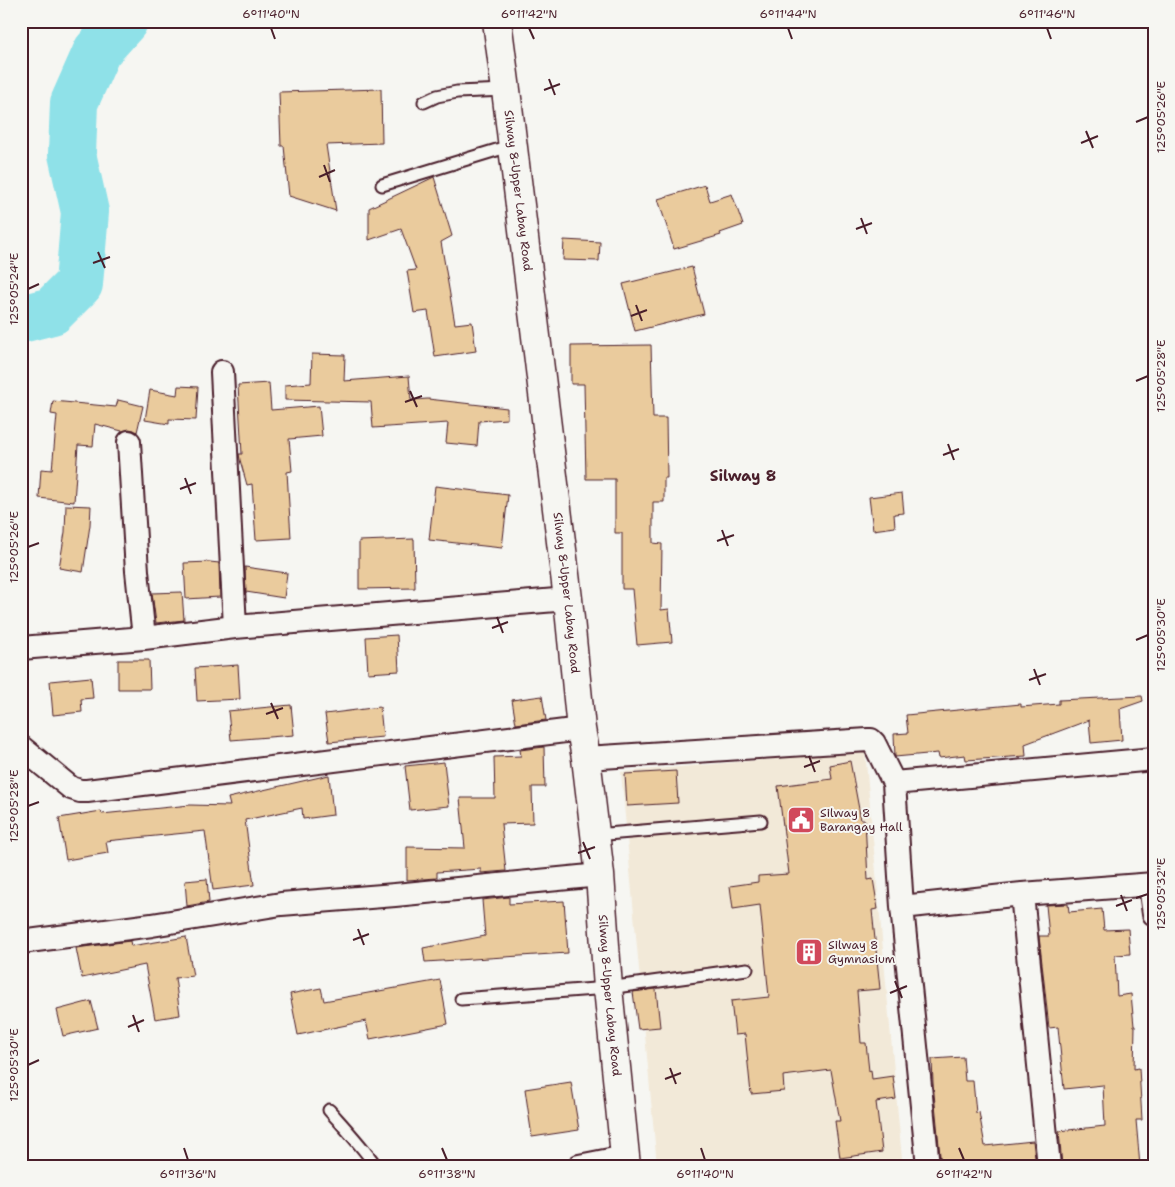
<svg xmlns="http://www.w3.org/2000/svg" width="1175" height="1187" font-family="'Shantell Sans',sans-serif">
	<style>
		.built { fill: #f2e9d8 }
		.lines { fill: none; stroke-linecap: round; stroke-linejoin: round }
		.river { stroke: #8fe1e8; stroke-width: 48 }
		.building { fill: #eacb9d; stroke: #4a1f2b }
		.service-casing { stroke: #4a1f2b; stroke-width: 15 }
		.minor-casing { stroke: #4a1f2b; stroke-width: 26 }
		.secondary-casing { stroke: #4a1f2b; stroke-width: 31 }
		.service { stroke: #f6f6f2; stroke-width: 11 }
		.minor { stroke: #f6f6f2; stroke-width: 22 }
		.secondary { stroke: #f6f6f2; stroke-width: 28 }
		.ticks { fill: none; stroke: #4a1f2b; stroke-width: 2 }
		.labels { text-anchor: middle; stroke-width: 4; stroke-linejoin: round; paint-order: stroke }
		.street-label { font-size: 12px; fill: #4a1f2b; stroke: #f6f6f2 }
		.poi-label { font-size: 12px; fill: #4a1f2b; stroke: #f6f6f2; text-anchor: start }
		.quarter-label { font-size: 15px; font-weight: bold; fill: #4a1f2b; stroke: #f6f6f2 }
		.neatline { fill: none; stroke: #4a1f2b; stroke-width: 2 }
		.ticks-label { font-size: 12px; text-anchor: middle; fill: #4a1f2b }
	</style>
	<rect width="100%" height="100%" fill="#f6f6f2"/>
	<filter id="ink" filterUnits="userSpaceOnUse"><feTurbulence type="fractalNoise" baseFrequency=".02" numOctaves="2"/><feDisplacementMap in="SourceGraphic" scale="10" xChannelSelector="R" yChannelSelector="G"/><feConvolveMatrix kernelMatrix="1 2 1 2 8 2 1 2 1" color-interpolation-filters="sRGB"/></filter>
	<g filter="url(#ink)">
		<path class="built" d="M865,751L902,1159L829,1166H657L621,772Z"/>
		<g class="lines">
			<path class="river" d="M21,319L52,311L79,284L85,212L72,154L74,103L97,51L124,21"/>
		</g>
		<path class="building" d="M381,89L382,143L326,145L336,211L289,196L284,146H281L279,92Z
			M434,177L452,236L441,242L455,324L472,322L476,351L435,357L428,311L414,313L407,271L416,270L401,229L369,240V208Z
			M705,185L710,201L732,194L743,225L720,233L721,235L674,249L658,199Z
			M564,240L600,242L599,261L563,260Z
			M692,267L704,314L635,331L623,284Z
			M651,345L653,418H666L667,478H664V502H653V543L662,544L661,610L669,609L672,642L637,645L632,589H622V533H615V479H586L584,384H571V346Z
			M312,354L345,355L344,381L409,376L411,400L428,399L507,408V419L479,421L477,446L446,443L448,423L373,428L371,402L285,400V385L311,383Z
			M269,383L271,410L319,406L322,436L289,439L292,471L287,472L291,538L256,540L252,484L247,485L240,460L239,454H242L238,385Z
			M178,386L198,387L196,420L169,419V424L145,420L150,390L177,395Z
			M118,400L143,406L137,432L134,430L129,429L122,431L95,424L93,446L78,445L74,502L39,498L41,469L52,470L57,415L51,414L53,401L116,407Z
			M435,486L508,495L502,548L429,540Z
			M902,493L904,513L894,514L895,527L873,530L869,497Z
			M66,505L91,506L90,525L83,572L59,568L65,532Z
			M414,539L415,588L359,589V541Z
			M210,562L219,563L220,597L186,599L184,563Z
			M245,567L287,573L284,598L246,592Z
			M182,592L184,620L156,623L152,593Z
			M397,635L399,671L368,673L366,637Z
			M118,660H149L150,689H118Z
			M238,665L240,699L197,701L195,668Z
			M91,677L93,698L81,699L82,712L53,715L50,681Z
			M542,696L546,720L516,724L512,700Z
			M1142,696L1143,701L1120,709L1122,740L1091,743L1089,720L1025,744L1026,756L966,760L965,755L939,758L938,753L895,757L894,734L908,733L906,715L1021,704V707L1059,704V700Z
			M291,705L294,735L231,740L228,711Z
			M380,707L383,737L329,742L325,714Z
			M544,747L545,787H532L533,823L501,824L506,871L481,873V869L437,872V878L407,880V847L465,848L460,798H495L494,757L521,756L520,750Z
			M850,761L861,820H865L868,880L873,879L878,909L872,910L880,989L857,991L861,1043H866L869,1071L871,1070L872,1079L893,1076L896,1099L876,1102L882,1152L840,1158L835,1121H840L831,1070L783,1076L784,1091L751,1094L745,1034L735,1035L731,1001L769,997L760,905L733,909L730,886L758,882V876L789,874L778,786L832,779L830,765Z
			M444,762L449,806L410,810L405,766Z
			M676,771L678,803L627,806L625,774Z
			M329,775L333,815L303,819L302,808L245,820L254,885L213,890L205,831L106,841L108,853L66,860L59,818L101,811L102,814L190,805L230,806L228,798Z
			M207,879L209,902L187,906L185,881Z
			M509,897V904L564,901L568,953L425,962L423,948L485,936L482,900Z
			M1068,904L1069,912L1102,909L1104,930L1128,929L1130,954L1115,955L1117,996L1131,994L1134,1026H1135L1134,1069L1139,1068L1142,1120H1136L1140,1166H1062L1059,1131L1105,1126L1103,1085L1064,1089L1058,1027L1049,1028L1039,936H1049L1046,905Z
			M186,937L193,976L175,978L180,1015L155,1019L145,965L82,978L76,948L130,941L131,946Z
			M440,980L448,1024L370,1039L366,1021L298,1035L290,994L321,988L324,1001Z
			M656,989L660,1027L638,1029L633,992Z
			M91,1001L98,1028L63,1036L57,1010Z
			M963,1057L965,1081H973L976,1113L979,1112L985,1146L1033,1141L1036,1166H941L933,1083L932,1059Z
			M571,1082L579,1130L532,1137L525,1089Z"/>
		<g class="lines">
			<g class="service-casing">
				<path id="service" d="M424,102L437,96L457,92L506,90
					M382,185L513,145
					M595,835L761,821
					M461,999L608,988L747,969
					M329,1110C345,1128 362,1146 376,1166"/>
			</g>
			<g class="minor-casing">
				<path id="minor" d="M222,372L235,627
					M129,442L137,571L144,638
					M21,648L144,638L235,627L568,599
					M21,747L71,788L80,791H87L581,729
					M586,758L868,740H871L874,743L894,783L902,907L928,1166
					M894,783L1154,759
					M1150,885L1154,914
					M1022,894L1049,1166
					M902,907L1022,894L1154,884
					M21,942L152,925L281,904L395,895L600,875
					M579,1166L625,1157"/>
			</g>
			<g class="secondary-casing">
				<g id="secondary">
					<path id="s1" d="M497,21L506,90L568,599L581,729L586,758L600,875L608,988L626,1166"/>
				</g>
			</g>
			<use href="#service" class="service"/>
			<use href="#minor" class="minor"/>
			<use href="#secondary" class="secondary"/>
		</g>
	</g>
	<path class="ticks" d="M271,28L275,39M529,28L534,39M788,28L792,39M1047,28L1051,39M549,79L555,95M544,90L560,84M1136,122L1148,117M1086,131L1093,148M1081,143L1098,136M324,165L330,182M319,177L335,170M861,218L867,234M856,229L872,223M98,252L105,268M93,263L110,257M28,289L39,284M636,305L642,321M631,316L647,310M1136,381L1148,376M410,391L417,407M405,402L422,396M948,444L954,460M943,455L959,449M185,478L191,494M180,489L196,483M722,530L728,546M717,541L734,535M28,547L39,543M497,617L503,633M492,628L508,622M1136,640L1148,635M1034,669L1040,685M1029,680L1046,674M271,703L278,719M266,714L283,708M809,756L815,772M804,767L820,761M28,806L39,802M583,842L590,859M578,853L595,847M1121,895L1127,911M1136,898L1148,894M1116,906L1132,900M358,929L364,945M353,940L369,934M895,981L902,998M890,993L907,986M133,1015L139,1032M128,1027L144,1020M28,1065L39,1060M670,1068L676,1084M665,1079L681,1073M184,1148L188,1160M442,1148L447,1160M701,1148L705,1160M959,1148L964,1160"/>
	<defs>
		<g id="civic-square" transform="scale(1.4375)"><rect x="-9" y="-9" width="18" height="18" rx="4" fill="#d1495b" stroke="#f6f6f2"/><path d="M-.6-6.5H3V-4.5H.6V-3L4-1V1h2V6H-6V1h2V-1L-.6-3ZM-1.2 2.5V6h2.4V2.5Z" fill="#fff"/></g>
		<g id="building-square" transform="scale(1.4375)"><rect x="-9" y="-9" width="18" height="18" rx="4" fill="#d1495b" stroke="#f6f6f2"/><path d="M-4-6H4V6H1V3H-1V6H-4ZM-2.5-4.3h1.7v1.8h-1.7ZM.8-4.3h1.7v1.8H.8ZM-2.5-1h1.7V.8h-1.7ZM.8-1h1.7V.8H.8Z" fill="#fff"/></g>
	</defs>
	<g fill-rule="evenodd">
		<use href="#civic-square" x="801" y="820"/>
		<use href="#building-square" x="809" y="952"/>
	</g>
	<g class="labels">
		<g class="street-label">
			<text dy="4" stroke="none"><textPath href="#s1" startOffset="171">Silway 8-Upper Labay Road</textPath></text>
			<text dy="4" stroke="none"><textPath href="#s1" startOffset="576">Silway 8-Upper Labay Road</textPath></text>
			<text dy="4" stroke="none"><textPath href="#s1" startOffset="981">Silway 8-Upper Labay Road</textPath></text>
		</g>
		<g class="poi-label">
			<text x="820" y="817">Silway 8<tspan x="820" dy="14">Barangay Hall</tspan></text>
			<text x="828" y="949">Silway 8<tspan x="828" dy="14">Gymnasium</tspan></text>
		</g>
		<g class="quarter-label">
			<text x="743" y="481">Silway 8</text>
		</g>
	</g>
	<rect width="1175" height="1187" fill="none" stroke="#f6f6f2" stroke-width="55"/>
	<rect x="28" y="28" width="1120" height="1132" class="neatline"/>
	<g class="ticks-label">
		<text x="271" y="18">6°11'40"N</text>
		<text x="529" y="18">6°11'42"N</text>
		<text x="788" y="18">6°11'44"N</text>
		<text x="1047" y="18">6°11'46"N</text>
		<text transform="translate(1161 117) rotate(-90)" y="4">125°05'26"E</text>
		<text transform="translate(14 289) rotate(-90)" y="4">125°05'24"E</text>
		<text transform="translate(1161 376) rotate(-90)" y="4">125°05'28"E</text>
		<text transform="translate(14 547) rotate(-90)" y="4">125°05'26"E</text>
		<text transform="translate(1161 635) rotate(-90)" y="4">125°05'30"E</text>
		<text transform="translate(14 806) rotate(-90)" y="4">125°05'28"E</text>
		<text transform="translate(1161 894) rotate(-90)" y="4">125°05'32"E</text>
		<text transform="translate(14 1065) rotate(-90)" y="4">125°05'30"E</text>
		<text x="188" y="1178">6°11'36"N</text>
		<text x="447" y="1178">6°11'38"N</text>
		<text x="705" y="1178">6°11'40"N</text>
		<text x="964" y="1178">6°11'42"N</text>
	</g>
</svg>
